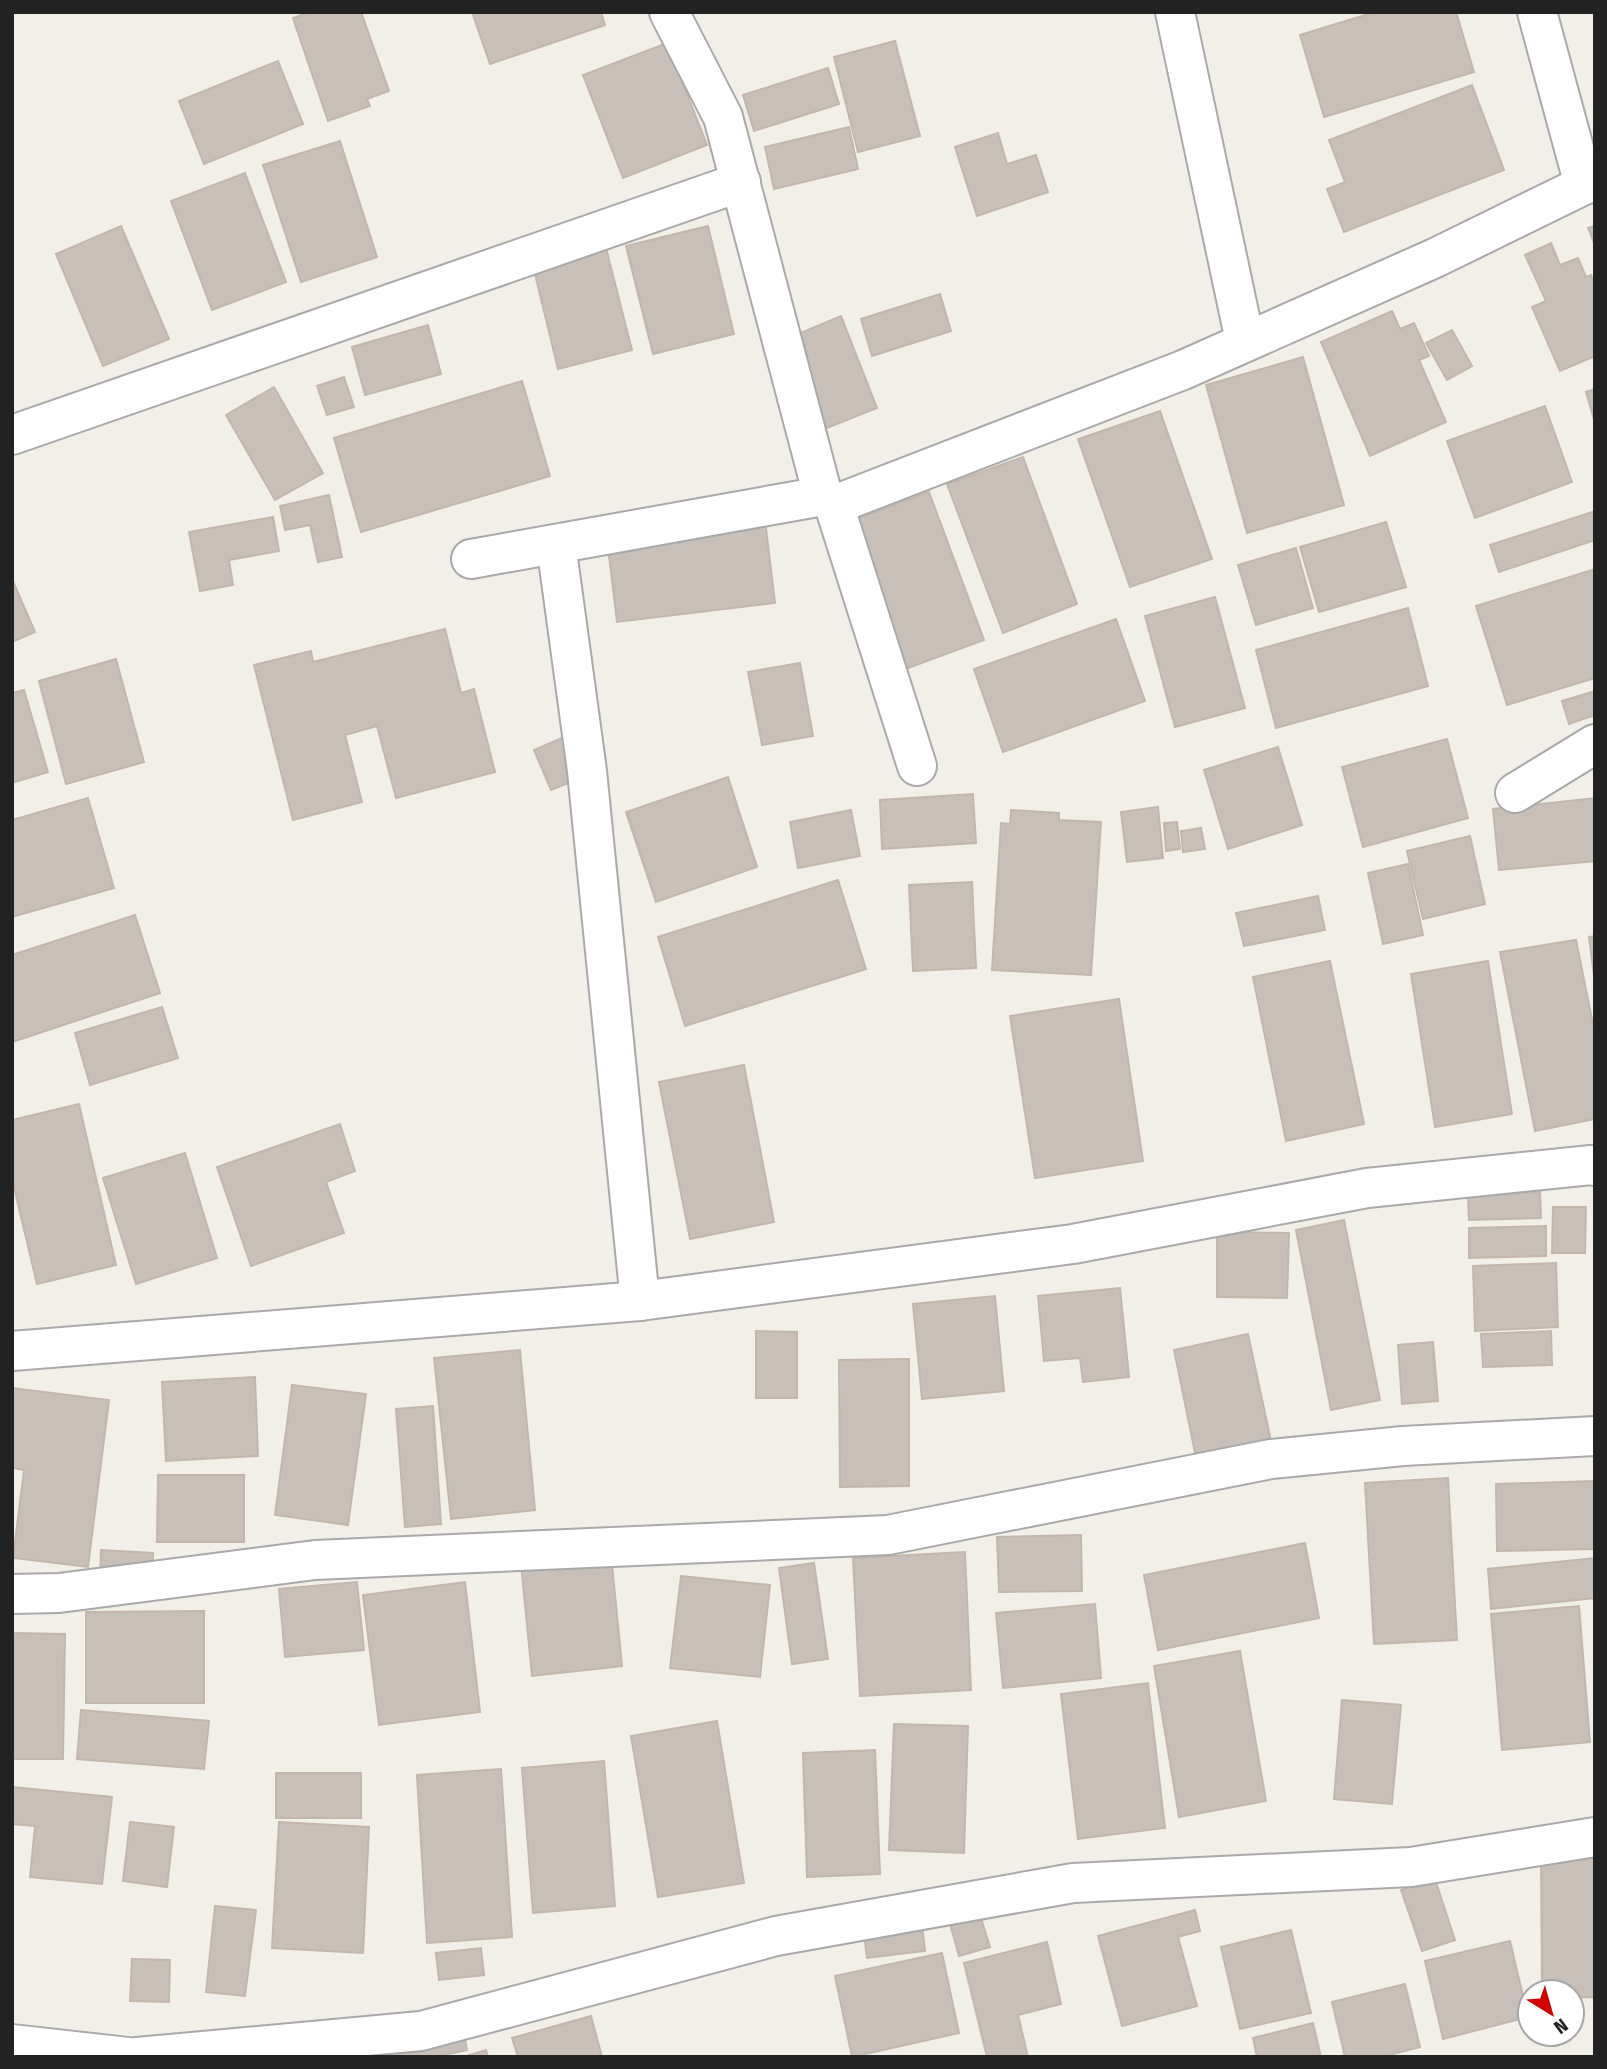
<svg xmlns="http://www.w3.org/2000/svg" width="1607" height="2069" viewBox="0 0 1607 2069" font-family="'Fira Sans Condensed',sans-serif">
  <rect width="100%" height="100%" fill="#f2efe9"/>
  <g fill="#c7bfb8" stroke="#c4b6ab" stroke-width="2">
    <polygon points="310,12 361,12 389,91 367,99 370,106 328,121 293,18"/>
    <polygon points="472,12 601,12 605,25 490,64"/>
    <polygon points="1375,12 1456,12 1474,72 1324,117 1300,35"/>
    <polygon points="895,41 920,136 858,152 834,57"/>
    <polygon points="667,43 707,145 623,178 583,75"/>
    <polygon points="278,61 303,124 204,164 179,101"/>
    <polygon points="828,68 839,104 754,131 743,95"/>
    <polygon points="1472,85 1504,170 1344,232 1327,189 1345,182 1329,140"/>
    <polygon points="849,127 858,169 774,189 765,147"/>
    <polygon points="998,133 1007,164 1036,155 1048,192 977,216 955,147"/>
    <polygon points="340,141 377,257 301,282 263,165"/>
    <polygon points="245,173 286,282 212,310 171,201"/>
    <polygon points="121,226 169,339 103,366 56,254"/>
    <polygon points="708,226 734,334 653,354 626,246"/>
    <polygon points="1595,226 1595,245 1588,228"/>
    <polygon points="1551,243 1560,265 1578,258 1586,277 1591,275 1595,285 1595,356 1560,371 1532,307 1546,301 1525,255"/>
    <polygon points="606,248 632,350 558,369 533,266"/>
    <polygon points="940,294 951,331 872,356 861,319"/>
    <polygon points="1392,311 1400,329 1414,323 1429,356 1419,360 1446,422 1370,456 1321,342"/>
    <polygon points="841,316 877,408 827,428 791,337"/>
    <polygon points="428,325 441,374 365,395 352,347"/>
    <polygon points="1452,330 1472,366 1447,380 1426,343"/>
    <polygon points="1303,357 1344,505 1247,533 1206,385"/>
    <polygon points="344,377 354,407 327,415 317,386"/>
    <polygon points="522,381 550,476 361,532 334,438"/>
    <polygon points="274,387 323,473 275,500 226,415"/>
    <polygon points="1595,389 1595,423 1586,392"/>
    <polygon points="1545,406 1572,482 1475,518 1447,441"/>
    <polygon points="1160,411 1212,559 1130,587 1078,439"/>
    <polygon points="1023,457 1077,604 1003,633 947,484"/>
    <polygon points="929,492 984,640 903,670 848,522"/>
    <polygon points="329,495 342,557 318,562 310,525 285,530 280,506"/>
    <polygon points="1595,511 1595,540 1499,572 1490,545"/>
    <polygon points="273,517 279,551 229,560 233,585 200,591 189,532"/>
    <polygon points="765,520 775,603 617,622 607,539"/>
    <polygon points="1386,522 1406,587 1319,612 1300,547"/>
    <polygon points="1296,548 1313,608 1256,625 1238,565"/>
    <polygon points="1595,569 1595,678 1507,705 1476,606"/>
    <polygon points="12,579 35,632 12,642"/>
    <polygon points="1215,597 1245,708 1175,727 1145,616"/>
    <polygon points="1408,608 1428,686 1276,728 1256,650"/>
    <polygon points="1116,619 1145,701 1003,752 974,669"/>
    <polygon points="445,629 461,693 474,689 495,772 396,798 377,726 345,735 362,802 293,820 254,665 311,651 313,662"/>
    <polygon points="116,659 144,762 66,784 39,681"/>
    <polygon points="800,663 813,736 762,745 748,672"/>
    <polygon points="24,690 48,772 12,783 12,693"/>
    <polygon points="1595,691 1595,715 1569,724 1562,701"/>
    <polygon points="564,737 581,778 551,790 534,750"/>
    <polygon points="1447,739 1468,818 1363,847 1342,767"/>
    <polygon points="1278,747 1302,825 1228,849 1204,770"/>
    <polygon points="728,777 757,867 656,902 626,812"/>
    <polygon points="973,794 976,843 882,849 880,800"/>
    <polygon points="88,798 114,888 12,917 12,820"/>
    <polygon points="1595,798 1595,861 1499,870 1493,809"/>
    <polygon points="1158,807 1163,858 1127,862 1121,812"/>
    <polygon points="851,810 860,856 798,868 790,822"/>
    <polygon points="1011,810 1059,813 1059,820 1101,822 1091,975 992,970 1001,823 1010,824"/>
    <polygon points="1177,822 1180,849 1166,851 1164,823"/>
    <polygon points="1201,828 1205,849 1183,852 1181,831"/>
    <polygon points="1470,836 1485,904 1423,919 1407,851"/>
    <polygon points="1408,864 1423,935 1383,944 1368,873"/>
    <polygon points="838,880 866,969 685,1026 658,937"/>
    <polygon points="972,882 976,968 913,971 909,885"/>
    <polygon points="1318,896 1325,930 1244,946 1236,913"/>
    <polygon points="135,915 160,993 12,1042 12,955"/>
    <polygon points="1595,936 1595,984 1589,937"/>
    <polygon points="1576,940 1595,1034 1595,1119 1535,1131 1500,952"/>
    <polygon points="1330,961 1364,1124 1286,1141 1253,977"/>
    <polygon points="1488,961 1512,1114 1435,1127 1411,974"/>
    <polygon points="1119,999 1143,1161 1035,1178 1010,1016"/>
    <polygon points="162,1007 178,1058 90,1085 75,1033"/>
    <polygon points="744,1065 774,1222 690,1239 659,1082"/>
    <polygon points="79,1104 116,1265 37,1284 12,1179 12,1120"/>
    <polygon points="340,1124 355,1171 326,1182 344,1233 251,1266 217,1167"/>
    <polygon points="185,1153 217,1258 136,1284 103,1178"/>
    <polygon points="1540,1192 1541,1218 1469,1220 1468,1195"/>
    <polygon points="1553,1207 1586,1207 1585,1253 1552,1253"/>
    <polygon points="1344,1220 1380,1400 1331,1410 1296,1230"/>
    <polygon points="1546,1226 1546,1256 1469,1258 1469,1228"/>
    <polygon points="1217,1232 1289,1233 1287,1298 1217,1297"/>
    <polygon points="1556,1263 1558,1327 1475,1331 1473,1266"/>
    <polygon points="1120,1288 1129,1377 1083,1382 1080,1358 1044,1361 1038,1296"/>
    <polygon points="995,1296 1004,1391 922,1399 913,1304"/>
    <polygon points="756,1331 797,1332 797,1398 756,1398"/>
    <polygon points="1551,1331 1552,1365 1483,1367 1481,1334"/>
    <polygon points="1248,1334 1274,1455 1199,1472 1174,1350"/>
    <polygon points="1433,1342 1438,1401 1402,1404 1398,1345"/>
    <polygon points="520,1350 535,1510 451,1519 434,1358"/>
    <polygon points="909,1359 909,1486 840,1487 839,1360"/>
    <polygon points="255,1377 258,1456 166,1461 162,1382"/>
    <polygon points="292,1385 366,1394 348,1525 275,1515"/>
    <polygon points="12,1388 109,1400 88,1567 13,1558 24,1470 12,1468"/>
    <polygon points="433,1406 441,1524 405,1527 396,1409"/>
    <polygon points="158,1475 244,1475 244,1542 157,1542"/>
    <polygon points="1448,1478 1457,1640 1374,1644 1365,1483"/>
    <polygon points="1595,1481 1595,1549 1497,1551 1496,1484"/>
    <polygon points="1081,1535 1082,1591 999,1592 997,1537"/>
    <polygon points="1305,1543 1319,1618 1158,1650 1144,1575"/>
    <polygon points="101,1550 153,1553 152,1580 100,1577"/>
    <polygon points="965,1552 971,1690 860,1696 853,1558"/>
    <polygon points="611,1554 622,1666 532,1676 521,1564"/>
    <polygon points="1595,1558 1595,1598 1491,1609 1488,1569"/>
    <polygon points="814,1563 828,1659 792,1664 779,1568"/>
    <polygon points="681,1576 770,1585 760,1677 670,1668"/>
    <polygon points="357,1582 364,1650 285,1657 279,1589"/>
    <polygon points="465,1582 480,1712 379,1725 363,1595"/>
    <polygon points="1095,1604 1101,1678 1003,1688 996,1613"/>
    <polygon points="1579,1606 1590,1742 1502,1750 1491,1614"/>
    <polygon points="204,1611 204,1703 86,1703 86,1612"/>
    <polygon points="12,1633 65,1634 63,1759 12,1759"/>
    <polygon points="1240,1651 1266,1801 1179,1817 1154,1666"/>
    <polygon points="1148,1683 1165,1828 1078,1839 1061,1694"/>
    <polygon points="1342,1700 1401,1705 1392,1804 1334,1799"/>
    <polygon points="81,1710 209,1721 204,1769 77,1759"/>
    <polygon points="717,1721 744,1883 658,1897 631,1736"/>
    <polygon points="894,1724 968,1726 964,1853 889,1850"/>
    <polygon points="875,1750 880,1874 807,1877 803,1753"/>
    <polygon points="604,1761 615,1906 533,1913 522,1768"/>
    <polygon points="501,1769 512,1937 427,1943 417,1775"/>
    <rect x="276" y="1773" width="85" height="45"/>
    <polygon points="12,1787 112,1797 102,1884 30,1877 35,1826 12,1824"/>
    <polygon points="130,1822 174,1827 167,1887 123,1881"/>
    <polygon points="279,1822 369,1827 363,1953 272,1948"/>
    <polygon points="1595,1848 1595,1997 1572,1998 1572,1992 1542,1992 1541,1850"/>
    <polygon points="1435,1879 1455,1940 1422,1951 1401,1890"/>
    <polygon points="215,1906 256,1910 245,1996 206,1992"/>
    <polygon points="1195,1910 1200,1931 1178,1937 1197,2006 1122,2026 1098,1936"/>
    <polygon points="980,1915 990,1947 959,1956 950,1924"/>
    <polygon points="922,1925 925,1951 867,1958 864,1933"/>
    <polygon points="1291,1930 1311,2013 1240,2029 1221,1947"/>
    <polygon points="1510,1941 1528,2017 1443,2039 1425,1961"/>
    <polygon points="1047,1942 1061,2004 1018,2015 1028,2057 987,2057 964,1963"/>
    <polygon points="481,1948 484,1975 439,1980 436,1953"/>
    <polygon points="942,1953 959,2033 852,2057 835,1976"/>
    <polygon points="132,1959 170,1960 169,2002 130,2001"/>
    <polygon points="1405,1984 1420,2047 1381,2057 1345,2057 1332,2002"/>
    <polygon points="591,2016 602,2057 518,2057 512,2038"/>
    <polygon points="1313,2023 1321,2057 1257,2057 1253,2038"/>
    <polygon points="463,2029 467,2050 435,2057 395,2057 392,2044"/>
    <polygon points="486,2050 488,2057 463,2057"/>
  </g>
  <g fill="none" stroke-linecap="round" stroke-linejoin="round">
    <g stroke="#a9a9a9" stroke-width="42">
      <g id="street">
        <polyline points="669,12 723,117 823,496 834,505 917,766"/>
        <polyline points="1175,12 1245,341"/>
        <polyline points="1537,12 1584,185"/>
        <polyline points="12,435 741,182"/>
        <polyline points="834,505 1183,370 1435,258 1584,185 1595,182"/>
        <polyline points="556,544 587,771 640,1301"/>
        <polyline points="471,559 823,496"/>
        <polyline points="1515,793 1595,744"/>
        <polyline points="12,1351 640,1301 1073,1244 1367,1188 1591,1165 1595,1166"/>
        <polyline points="12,1594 59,1593 315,1560 888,1535 1271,1459 1403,1446 1595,1436"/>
        <polyline points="12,2044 128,2057"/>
        <polyline points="137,2057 421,2031 776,1936 1073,1883 1411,1867 1595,1837"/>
      </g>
    </g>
    <use href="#street" stroke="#fff" stroke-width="38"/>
  </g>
  <rect width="1607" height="2069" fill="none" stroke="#222222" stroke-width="28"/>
  <g transform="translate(1551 2013) rotate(143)"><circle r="33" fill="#ffffff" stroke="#a7a7a7" stroke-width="2"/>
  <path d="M0-5L12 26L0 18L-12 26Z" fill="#d40000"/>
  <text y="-10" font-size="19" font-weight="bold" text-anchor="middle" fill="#222222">N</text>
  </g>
</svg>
